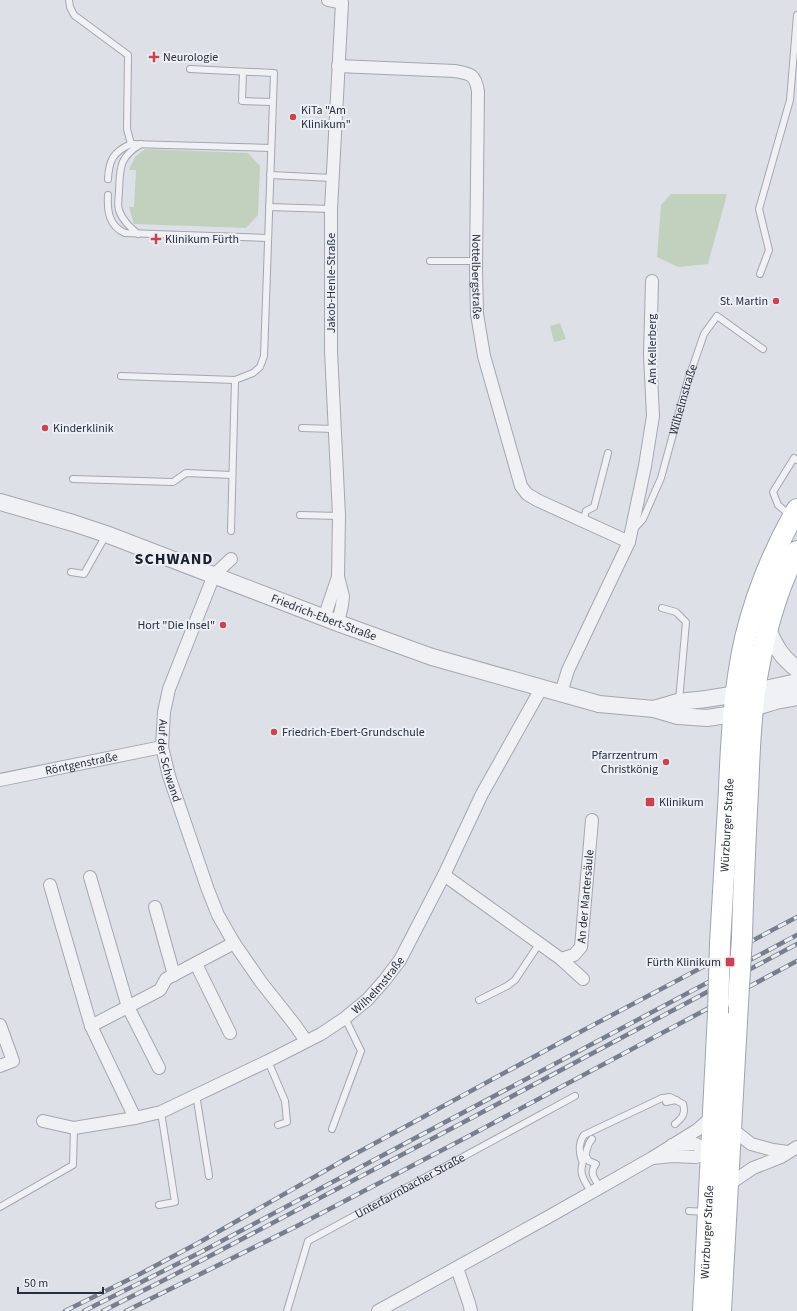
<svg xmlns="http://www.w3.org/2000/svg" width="797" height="1311" viewBox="0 0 797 1311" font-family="'Source Sans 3',sans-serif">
  <rect width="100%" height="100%" fill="#dde0e6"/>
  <g fill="#c2d0be">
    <polygon points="145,149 248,153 260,166 258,215 246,228 134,224 129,207 134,207 136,170 129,170 135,157"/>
    <polygon points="671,194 727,194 708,264 678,267 657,257 661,205"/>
    <polygon points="560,323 566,339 554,342 550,326"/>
  </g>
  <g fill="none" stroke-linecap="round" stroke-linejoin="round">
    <g stroke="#a3a7b0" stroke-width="8">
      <g id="service">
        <polyline points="69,0 70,7 74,15 128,55 127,129 131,144"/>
        <polyline points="243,72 242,101 272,102"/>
        <polyline points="270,175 332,178"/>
        <path d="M108 179C109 160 113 152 131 144L271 148"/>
        <path d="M108 195C107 211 109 226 125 233L268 238"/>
        <polyline points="269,207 331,209"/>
        <path d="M138 234C130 227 122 220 119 210 117 205 119 197 119 191 120 168 119 157 141 144"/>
        <polyline points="430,261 476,261"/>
        <polyline points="760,274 769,250 759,209 790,100 797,15"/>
        <polyline points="121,376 235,380 253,373 260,367 264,356 274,73 190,69"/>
        <polyline points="302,428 334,429"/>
        <polyline points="73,479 173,482 186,473 232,475"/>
        <polyline points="300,515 339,516"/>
        <polyline points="791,516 778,505 773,492 794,458 797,460"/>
        <polyline points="583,521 586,511 594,507 608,453"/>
        <path id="s1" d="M634 529 643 519 661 478 687 383 704 334 717 316 763 349"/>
        <polyline points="231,531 235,380"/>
        <polyline points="71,572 84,574 106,535"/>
        <polyline points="662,608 676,612 686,622 679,701"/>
        <polyline points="479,1000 507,986 515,980 539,944"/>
        <polyline points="268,1061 285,1101 287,1122 278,1125"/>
        <polyline points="196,1094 209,1176"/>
        <polyline points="666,1102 676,1100"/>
        <polyline points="332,1129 361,1051 345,1018"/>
        <path d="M585 1155 589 1161 596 1164C589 1173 594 1178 600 1187"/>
        <path d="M582 1161C579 1152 578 1143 584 1135L662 1098 670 1097 683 1104C686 1114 682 1118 675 1124"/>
        <path d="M591 1192C582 1177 578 1173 585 1156 588 1148 586 1146 592 1139"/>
        <polyline points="159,1205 175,1202 161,1112"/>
        <polyline points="0,1207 73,1165 74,1128"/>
        <polyline points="689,1211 706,1212"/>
        <path id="s2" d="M287 1311 308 1241 575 1096"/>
      </g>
    </g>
    <g stroke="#a3a7b0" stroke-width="14">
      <g id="minor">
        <polyline points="328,0 342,3 331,209 331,351 339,516 338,577 343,596 342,605 338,623"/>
        <path id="s3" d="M338 66 455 71C471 74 475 74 478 91L476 269 477 314 484 356 521 486 527 494 537 500 629 542"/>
        <path id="s4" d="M231 559 214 575 169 689 164 712 162 747 169 776 208 890 218 915 234 943 261 982 295 1025 306 1041"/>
        <polyline points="324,618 338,577"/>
        <polyline points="561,693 568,670 629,542 645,466 653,416 650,355 652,281"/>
        <path id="s5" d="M0 780 162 747"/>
        <polyline points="444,875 561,959 583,979"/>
        <polyline points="90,877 128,1007 159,1068"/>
        <polyline points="50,885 91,1026 135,1118"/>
        <polyline points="155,907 174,975"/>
        <path id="s6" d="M561 959 574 955 581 947 592 820"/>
        <polyline points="196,964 230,1033"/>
        <polyline points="0,1025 13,1061 0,1066"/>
        <polyline points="91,1026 160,990 166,979 234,943"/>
        <path id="s7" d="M43 1121 74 1128 135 1118 161 1112 268 1061 321 1034 345 1018 367 1000 384 981 400 960 444 875 482 794 542 687"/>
        <polyline points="731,1128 751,1144 773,1150 788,1152"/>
        <polyline points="672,1145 696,1144 710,1154"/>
        <polyline points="653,1158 672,1156 695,1157 710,1154 716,1154"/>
        <polyline points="728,1185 753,1168 781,1157 797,1147"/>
        <polyline points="457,1268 469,1303 471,1311"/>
        <polyline points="378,1311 550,1216 652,1158 697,1130 712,1117"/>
      </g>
    </g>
    <g stroke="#a3a7b0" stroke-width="18">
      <g id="tertiary">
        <path id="s8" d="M0 502 73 523 106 534 338 623 432 657 599 704 654 709 678 716 707 718 733 714 776 701 797 697"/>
        <path d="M768 629C775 646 782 658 797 669"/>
        <polyline points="654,709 678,702 706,699 756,691 797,682"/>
      </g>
    </g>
    <g stroke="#9da4b2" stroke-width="22">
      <g id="primary">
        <path d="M742 937C743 895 745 852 747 810 749 780 749 750 752 719 756 667 772 597 797 551"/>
        <path id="s9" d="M720 943C723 892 726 840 729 789 731 738 734 687 745 638 756 593 774 549 797 509"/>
        <path id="s10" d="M703 1311 718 1013"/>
        <polyline points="721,1311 738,1003"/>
      </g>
    </g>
    <use href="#service" stroke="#eff1f5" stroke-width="6"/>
    <use href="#minor" stroke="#eff1f5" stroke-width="12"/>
    <use href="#tertiary" stroke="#eff1f5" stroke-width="16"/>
    <use href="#primary" stroke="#fff" stroke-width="20"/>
    <g stroke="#777f8f" stroke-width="4.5">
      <g id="rail">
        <polyline points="65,1311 138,1275 200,1242 344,1160 563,1041 797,917"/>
        <polyline points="84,1311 201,1252 797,935"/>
        <polyline points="103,1311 170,1277 462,1123 797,944"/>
        <polyline points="126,1311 297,1226 469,1136 797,961"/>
      </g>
    </g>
    <use href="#rail" stroke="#eceff4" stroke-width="3" stroke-dasharray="9" stroke-linecap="butt"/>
    <g stroke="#9da4b2" stroke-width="22" stroke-linecap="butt">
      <g id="primary-bridge">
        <polyline points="738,1003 742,937"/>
        <polyline points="718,1013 720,943"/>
      </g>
    </g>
    <use href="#primary-bridge" stroke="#fff" stroke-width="20"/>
  </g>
  <g fill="#ca4351" stroke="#eceff4" stroke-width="1.5">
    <path d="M152 51h4v4h4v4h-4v4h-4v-4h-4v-4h4z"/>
    <circle cx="293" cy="117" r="4"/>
    <path d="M154 233h4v4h4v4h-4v4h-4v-4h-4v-4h4z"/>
    <circle cx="776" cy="301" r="4"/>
    <circle cx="45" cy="428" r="4"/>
    <circle cx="223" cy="625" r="4"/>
    <circle cx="274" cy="732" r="4"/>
    <circle cx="666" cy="762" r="4"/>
    <rect x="645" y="797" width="10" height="10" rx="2"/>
    <rect x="725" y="957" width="10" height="10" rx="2"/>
  </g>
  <g text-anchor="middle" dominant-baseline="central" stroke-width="4" stroke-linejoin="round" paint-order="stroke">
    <g font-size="12" fill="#272e3c" stroke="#eceff4" text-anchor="start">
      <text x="163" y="57">Neurologie</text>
      <text x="301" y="110">KiTa "Am<tspan x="301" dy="14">Klinikum"</tspan></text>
      <text x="165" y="239">Klinikum Fürth</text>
      <text x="768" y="301" text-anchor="end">St. Martin</text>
      <text x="53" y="428">Kinderklinik</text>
      <text x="215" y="625" text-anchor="end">Hort "Die Insel"</text>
      <text x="282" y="732">Friedrich-Ebert-Grundschule</text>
      <text x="658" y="755" text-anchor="end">Pfarrzentrum<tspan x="658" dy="14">Christkönig</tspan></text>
      <text x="659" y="802">Klinikum</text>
      <text x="721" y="962" text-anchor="end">Fürth Klinikum</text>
    </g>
    <g font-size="12" fill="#272e3c" stroke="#eceff4">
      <text stroke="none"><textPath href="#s3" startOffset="337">Nottelbergstraße</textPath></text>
      <text transform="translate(331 283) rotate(-90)">Jakob-Henle-Straße</text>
      <text transform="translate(652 349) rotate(-90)">Am Kellerberg</text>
      <text stroke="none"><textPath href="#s1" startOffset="140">Wilhelmstraße</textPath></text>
      <text stroke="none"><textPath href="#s8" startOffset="344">Friedrich-Ebert-Straße</textPath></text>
      <text stroke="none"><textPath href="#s4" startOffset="219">Auf der Schwand</textPath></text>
      <text stroke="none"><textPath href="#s5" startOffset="83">Röntgenstraße</textPath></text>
      <text stroke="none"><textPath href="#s9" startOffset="118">Würzburger Straße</textPath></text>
      <text stroke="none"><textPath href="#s6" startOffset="75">An der Martersäule</textPath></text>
      <text stroke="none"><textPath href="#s7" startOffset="374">Wilhelmstraße</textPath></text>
      <text stroke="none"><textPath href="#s2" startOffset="189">Unterfarrnbacher Straße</textPath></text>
      <text stroke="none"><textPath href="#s10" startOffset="79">Würzburger Straße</textPath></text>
    </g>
    <g font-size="16" font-weight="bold" letter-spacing="1" fill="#191f2d" stroke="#eceff4">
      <text x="174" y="559">SCHWAND</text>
    </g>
  </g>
  <path d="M18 1287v6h85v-6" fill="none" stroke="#272e3c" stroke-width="2"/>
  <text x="24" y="1287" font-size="12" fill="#272e3c" stroke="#eceff4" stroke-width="3" paint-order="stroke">50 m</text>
</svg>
